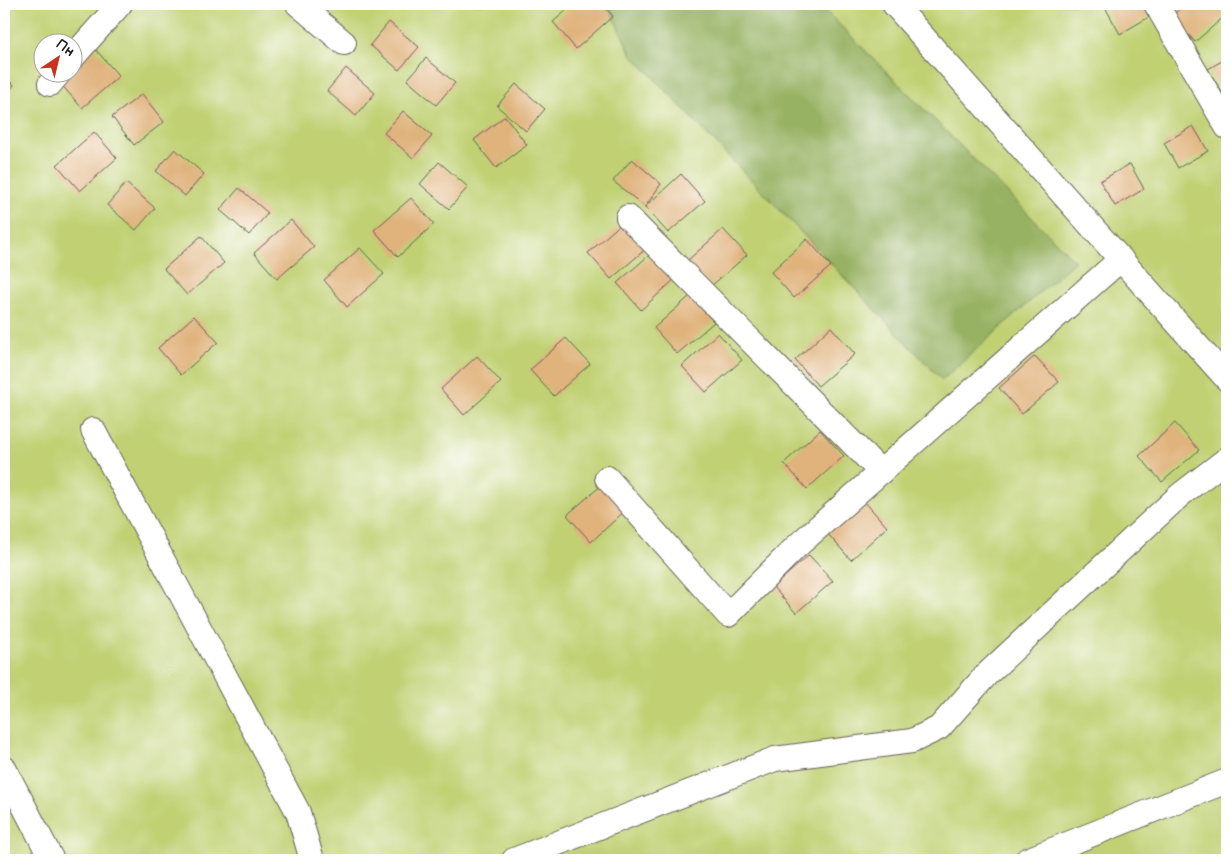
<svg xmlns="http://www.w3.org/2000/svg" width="1231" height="864" viewBox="0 0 1231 864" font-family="'Balsamiq Sans',sans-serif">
  <rect width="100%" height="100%" fill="#fff"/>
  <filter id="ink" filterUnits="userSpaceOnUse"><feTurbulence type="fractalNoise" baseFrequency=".02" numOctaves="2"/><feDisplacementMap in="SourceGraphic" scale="10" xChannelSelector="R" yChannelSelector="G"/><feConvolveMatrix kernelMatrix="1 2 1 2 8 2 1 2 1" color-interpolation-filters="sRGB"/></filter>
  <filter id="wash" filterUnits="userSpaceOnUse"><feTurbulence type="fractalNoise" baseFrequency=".0096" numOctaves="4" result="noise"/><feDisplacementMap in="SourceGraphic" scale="20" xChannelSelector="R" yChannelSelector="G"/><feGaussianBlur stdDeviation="1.12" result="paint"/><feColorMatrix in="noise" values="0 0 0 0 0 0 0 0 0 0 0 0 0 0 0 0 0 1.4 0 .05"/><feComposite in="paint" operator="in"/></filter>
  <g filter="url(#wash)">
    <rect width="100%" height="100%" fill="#f2e2c6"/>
    <path fill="#c0d072" stroke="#6e7647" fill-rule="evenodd" d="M4 4H1227V860H4ZM42 42H72V72H42Z"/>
    <polygon fill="#98b264" stroke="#5a6740" points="607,4 819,4 1075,261 942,380 631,54"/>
    <g id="blocks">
      <g fill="#e0b27c">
        <polygon points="574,4 602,4 613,16 576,49 553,22"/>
        <polygon points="1115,4 1142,4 1149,17 1120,34 1106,9"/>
        <polygon points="1185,4 1226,4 1227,14 1195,42 1172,16"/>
        <polygon points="389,22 419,47 399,70 370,45"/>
        <polygon points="95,49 119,76 82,108 59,82 69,72 72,72 72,70"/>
        <polygon points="426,58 455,83 436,105 407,80"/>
        <polygon points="1227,58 1227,91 1223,94 1208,69"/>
        <polygon points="346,68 375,93 356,116 327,91"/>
        <polygon points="4,76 14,85 4,97"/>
        <polygon points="516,84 545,109 526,131 497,106"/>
        <polygon points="142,94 164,122 134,145 112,117"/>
        <polygon points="403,111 432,136 413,158 384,133"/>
        <polygon points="505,116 527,145 496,168 474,140"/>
        <polygon points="1193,126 1208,151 1178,168 1164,143"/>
        <polygon points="94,132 117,158 80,191 57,165"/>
        <polygon points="175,149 204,174 185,196 156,171"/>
        <polygon points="632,159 661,184 645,207 681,174 705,201 668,233 645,207 613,181"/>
        <polygon points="439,162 468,187 449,209 420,184"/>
        <polygon points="1130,164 1144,189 1115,206 1100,181"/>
        <polygon points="126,183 155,208 136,230 107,205"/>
        <polygon points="239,188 268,213 249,235 220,210"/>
        <polygon points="411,198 434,224 398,257 374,230"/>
        <polygon points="291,220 314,247 277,279 254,253"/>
        <polygon points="624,221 648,247 611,279 588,253"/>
        <polygon points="723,229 747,255 710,287 687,261"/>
        <polygon points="201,236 224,263 187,295 164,269"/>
        <polygon points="807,239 831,266 794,298 771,272"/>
        <polygon points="360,248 384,274 347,307 324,280"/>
        <polygon points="654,251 677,277 641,310 617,283"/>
        <polygon points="690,296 714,322 677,354 654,328"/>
        <polygon points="194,316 218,342 181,375 158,348"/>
        <polygon points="831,327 855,354 818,386 795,360"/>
        <polygon points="718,333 742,360 706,392 682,366"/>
        <polygon points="566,338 590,364 554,396 530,370"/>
        <polygon points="477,356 501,382 464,415 441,389"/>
        <polygon points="1035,356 1059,382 1022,414 999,388"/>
        <polygon points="1175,423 1199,450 1162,482 1139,456"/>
        <polygon points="820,430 844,456 807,489 784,463"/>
        <polygon points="604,483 627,509 591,542 567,515"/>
        <polygon points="864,501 887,527 851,560 827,533"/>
        <polygon points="809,555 833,581 796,613 773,587"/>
      </g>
    </g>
  </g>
  <g filter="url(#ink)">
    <use href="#blocks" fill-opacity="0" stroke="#676158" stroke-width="1"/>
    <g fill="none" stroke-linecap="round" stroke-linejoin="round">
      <g stroke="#676158" stroke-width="26">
        <g id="minor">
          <polyline points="298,4 344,43"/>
          <polyline points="894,4 1227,379"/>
          <polyline points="1156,4 1227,127"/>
          <polyline points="72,58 120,4"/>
          <polyline points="50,84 60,72"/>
          <polyline points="628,217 881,472"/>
          <polyline points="93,430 298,812 312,860"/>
          <polyline points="607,478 728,615 797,546 1121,259"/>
          <polyline points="4,768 52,860"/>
          <polyline points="514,860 775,759 912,741 939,728 987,674 1044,621 1180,495 1227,459"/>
          <polyline points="1027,860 1227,781"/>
        </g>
      </g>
      <use href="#minor" stroke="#fff" stroke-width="24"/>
    </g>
  </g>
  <rect width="1231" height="864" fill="none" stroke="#fff" stroke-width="20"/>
  <g transform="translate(58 58) rotate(35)"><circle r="24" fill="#ffffff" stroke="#a4a4a4"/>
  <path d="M0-4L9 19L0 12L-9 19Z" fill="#c8321e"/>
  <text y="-8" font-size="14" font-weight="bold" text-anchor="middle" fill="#1c1c1c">Пн</text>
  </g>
</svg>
